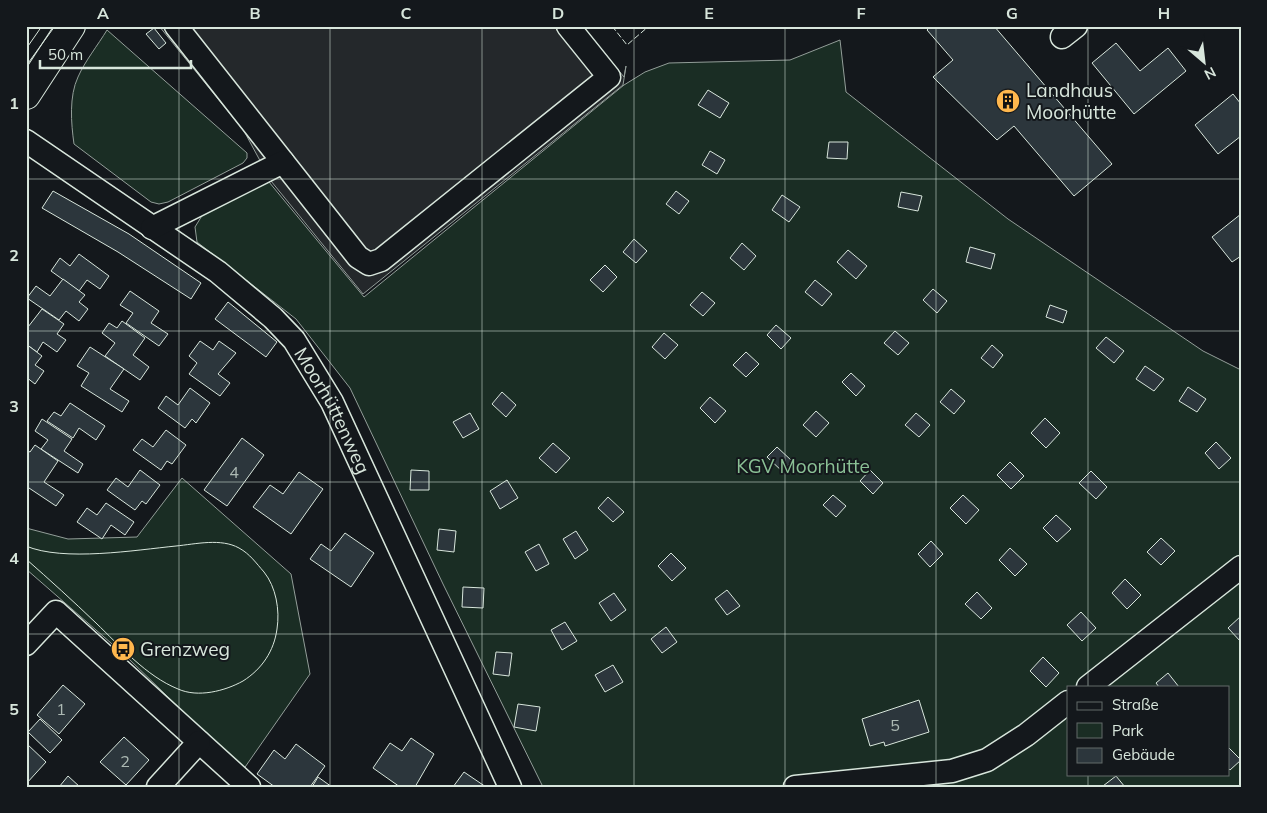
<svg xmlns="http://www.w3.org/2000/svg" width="1267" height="813" viewBox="0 0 1267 813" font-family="Mulish,sans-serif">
  <rect width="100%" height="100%" fill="#14181c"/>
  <g fill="#1a2d24" stroke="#939e99" fill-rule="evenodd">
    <path d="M107 30 247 153V158L243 163 168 202 159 204 151 202 74 144C71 123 69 96 78 77 85 61 98 45 107 30Z"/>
    <path d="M840 40 846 92 1008 219 1203 351 1241 370V787H543L443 584 350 388 296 319 197 242 195 227 203 214 269 182 364 297 624 85 645 72 669 63 790 60ZM1068 687H1228V774H1068Z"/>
    <polygon points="182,478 291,574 310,674 243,770 127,657 26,569 26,528 68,539 137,537"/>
  </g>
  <polygon fill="#24282b" stroke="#939e99" points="159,26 582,26 624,77 626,66 623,85 363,294 271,181 244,131"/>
  <g fill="#2c363c" stroke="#d8e6dc">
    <polygon points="931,26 994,26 1112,164 1074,196 1014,126 997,140 933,77 953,60 927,30"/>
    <polygon points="154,28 166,43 159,49 146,34"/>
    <polygon points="1116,43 1140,71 1168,48 1186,71 1134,114 1092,63"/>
    <polygon points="708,90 729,103 720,118 698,105"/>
    <polygon points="1233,94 1241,104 1241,136 1218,154 1195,125"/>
    <polygon points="829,142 848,142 847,159 827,158"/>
    <polygon points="710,151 725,160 717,174 702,165"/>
    <polygon points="53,191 129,234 201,283 191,299 118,252 42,208"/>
    <polygon points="676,191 689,201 679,214 666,204"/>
    <polygon points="901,192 922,196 918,211 898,207"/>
    <polygon points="782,195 800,207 789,222 772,210"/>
    <polygon points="1241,214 1241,256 1232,262 1212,237"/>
    <polygon points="634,239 647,251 636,263 623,252"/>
    <polygon points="742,243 756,256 744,270 730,258"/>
    <polygon points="970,247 995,254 991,269 966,262"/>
    <polygon points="848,250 867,266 856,279 837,262"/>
    <polygon points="79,254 109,276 100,289 87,280 79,291 51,271 60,258 70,266"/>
    <polygon points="605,265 617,277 603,292 590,280"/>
    <polygon points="63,279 85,295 79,302 88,309 79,321 66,311 59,320 27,298 36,286 50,296"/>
    <polygon points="815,280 832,294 822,306 805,292"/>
    <polygon points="933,289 947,301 937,313 923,300"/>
    <polygon points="130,291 159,311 151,323 168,334 159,346 126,323 133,313 120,305"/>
    <polygon points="702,292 715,303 703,316 690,305"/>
    <polygon points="228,302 277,342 266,357 215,319"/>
    <polygon points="1050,305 1067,311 1063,323 1046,317"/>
    <polygon points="42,309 64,324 57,334 66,340 57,352 43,342 37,352 26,344 26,326 28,327"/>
    <polygon points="122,321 145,338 133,355 149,367 140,380 105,356 115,343 102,333 109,323 117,328"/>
    <polygon points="776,325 791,338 781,349 767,335"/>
    <polygon points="895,331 909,343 898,355 884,343"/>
    <polygon points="664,333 678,345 665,359 652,347"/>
    <polygon points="1106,337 1124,351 1114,363 1096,348"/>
    <polygon points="200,341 213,350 219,341 236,353 218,374 230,383 220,396 189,374 197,363 189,356"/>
    <polygon points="26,344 42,356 35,365 44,371 35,384 26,377"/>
    <polygon points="992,345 1003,355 993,368 981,358"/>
    <polygon points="90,347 124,369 110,389 129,401 122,412 81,386 89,373 77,366"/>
    <polygon points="746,352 759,364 746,377 733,365"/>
    <polygon points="1145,366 1164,379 1154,391 1136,379"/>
    <polygon points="851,373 865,386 856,396 842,382"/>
    <polygon points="1188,387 1206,399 1197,412 1179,401"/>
    <polygon points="190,388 210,403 196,423 192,419 185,428 158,408 166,396 178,405"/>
    <polygon points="951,389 965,401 954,414 940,402"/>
    <polygon points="502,392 516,405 506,417 492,404"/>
    <polygon points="710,397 726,411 715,423 700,408"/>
    <polygon points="70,403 105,426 96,440 79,428 73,438 47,421 54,412 61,416"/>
    <polygon points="816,411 829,423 816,437 803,425"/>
    <polygon points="470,413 479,429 463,438 453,422"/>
    <polygon points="916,413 930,425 919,437 905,425"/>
    <polygon points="1045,418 1060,433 1046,448 1031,433"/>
    <polygon points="42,419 72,439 64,451 83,464 78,473 41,449 48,440 35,431"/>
    <polygon points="166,430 186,445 172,464 167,461 161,470 133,450 142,439 153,447"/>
    <polygon points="242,438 264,455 227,506 204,490"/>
    <polygon points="1216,442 1231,458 1219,469 1205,453"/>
    <polygon points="553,443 570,458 556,473 539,458"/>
    <polygon points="35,445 58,461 44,482 64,495 56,506 26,486 26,450 30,452"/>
    <polygon points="777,447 792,461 783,472 767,457"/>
    <polygon points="1010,462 1024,476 1011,489 997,475"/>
    <polygon points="140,470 160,485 146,504 142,501 135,510 107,490 116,478 128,487"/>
    <polygon points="411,470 429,471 429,490 410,490"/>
    <polygon points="870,470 883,483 873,494 860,481"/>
    <polygon points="1091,471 1107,487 1096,499 1079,483"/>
    <polygon points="299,472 323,489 291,534 253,507 270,485 283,494"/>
    <polygon points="507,480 518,498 500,509 490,491"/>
    <polygon points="833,495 846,506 836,517 823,505"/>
    <polygon points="963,495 979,510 966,524 950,508"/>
    <polygon points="608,497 624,512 613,522 598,508"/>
    <polygon points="106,503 134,522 125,535 111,525 102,539 77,522 87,508 97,515"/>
    <polygon points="1056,515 1071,529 1057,542 1043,528"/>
    <polygon points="439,529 456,531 454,552 437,550"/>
    <polygon points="576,531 588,550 575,559 563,539"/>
    <polygon points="345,533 374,553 351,587 310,559 321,544 331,551"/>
    <polygon points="1161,538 1175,551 1161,565 1147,552"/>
    <polygon points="931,541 943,554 930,567 918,554"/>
    <polygon points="539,544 549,564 536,571 525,552"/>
    <polygon points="1010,548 1027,564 1015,576 999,560"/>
    <polygon points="671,553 686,568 672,581 658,566"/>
    <polygon points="1125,579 1141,595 1127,609 1112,593"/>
    <polygon points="463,587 484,588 483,608 462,607"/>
    <polygon points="727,590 740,606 727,615 715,599"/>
    <polygon points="977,592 992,608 981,619 965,604"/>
    <polygon points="614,593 626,610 611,621 599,603"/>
    <polygon points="1081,612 1096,628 1082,641 1067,625"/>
    <polygon points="1241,616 1241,642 1228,628"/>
    <polygon points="565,622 577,641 562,650 551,630"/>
    <polygon points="666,627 677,642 662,653 651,639"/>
    <polygon points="496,652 512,653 509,676 493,674"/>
    <polygon points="1043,657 1059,673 1046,687 1030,671"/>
    <polygon points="613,665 623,682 605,692 595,675"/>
    <polygon points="1168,673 1179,687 1159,687 1156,683"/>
    <polygon points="63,685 85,704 59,734 37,715"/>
    <polygon points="919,700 929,732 885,746 884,742 870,746 862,719"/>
    <polygon points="518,704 540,707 536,731 514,727"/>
    <polygon points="40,719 62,740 50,753 28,732"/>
    <polygon points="124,737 149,760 126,785 100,762"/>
    <polygon points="411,738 434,754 415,787 400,787 373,768 390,743 402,751"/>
    <polygon points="26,743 46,762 26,784"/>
    <polygon points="296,744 325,766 310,787 275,787 257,774 274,750 285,759"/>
    <polygon points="1228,747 1241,760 1230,770 1228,768"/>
    <polygon points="464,772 486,787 453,787"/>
    <polygon points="68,776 80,787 59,787"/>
    <polygon points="1116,776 1125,787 1104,787 1103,786"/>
    <polygon points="318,777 332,787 312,787"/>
  </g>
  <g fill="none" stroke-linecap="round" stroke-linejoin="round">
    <g stroke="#d8e6dc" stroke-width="25">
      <g id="minor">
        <polyline points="176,26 358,257 369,264 381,260 609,77 568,26"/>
        <polyline points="1062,37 1076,26"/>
        <path id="s1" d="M26 141 218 272 273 318 294 340 332 402 510 787"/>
        <polyline points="152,228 283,162"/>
        <polyline points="26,644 56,612 249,787"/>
        <polyline points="1088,687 1241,567"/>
        <polyline points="158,787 199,742"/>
        <polyline points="795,787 952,771 987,760 1026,735 1068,702"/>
      </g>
    </g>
    <g stroke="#d8e6dc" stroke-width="30">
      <polyline id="major" points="26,95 71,26"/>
    </g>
    <use href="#minor" stroke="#14181c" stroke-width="22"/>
    <use href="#major" stroke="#14181c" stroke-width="28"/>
    <g stroke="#d8e6dc" stroke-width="1">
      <polyline points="26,49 42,26"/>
      <polyline points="26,66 55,26"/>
      <path d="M26 546C63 562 136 550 176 546 196 544 221 538 239 548 250 554 256 563 264 572 276 587 280 610 277 629 274 651 262 669 243 681 225 691 198 698 178 689 146 676 120 646 96 623 73 601 50 580 26 559"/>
    </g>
    <polyline stroke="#d8e6dc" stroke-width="1" stroke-dasharray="6 2.5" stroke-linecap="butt" points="612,26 627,45 649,26"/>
  </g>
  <path fill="none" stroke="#d8e6dc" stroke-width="1" stroke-opacity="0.55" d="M179 26V787M330 26V787M482 26V787M634 26V787M785 26V787M936 26V787M1088 26V687M26 179H1241M26 331H1241M26 482H1241M26 634H1241M1088 774V787"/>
  <defs>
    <g id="building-disc" transform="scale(1.25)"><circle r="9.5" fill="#ffb74d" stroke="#14181c"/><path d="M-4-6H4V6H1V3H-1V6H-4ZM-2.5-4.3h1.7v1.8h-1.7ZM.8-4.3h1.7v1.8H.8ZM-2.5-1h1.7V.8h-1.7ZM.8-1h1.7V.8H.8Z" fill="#111"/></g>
    <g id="bus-disc" transform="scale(1.25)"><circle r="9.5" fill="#ffb74d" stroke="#14181c"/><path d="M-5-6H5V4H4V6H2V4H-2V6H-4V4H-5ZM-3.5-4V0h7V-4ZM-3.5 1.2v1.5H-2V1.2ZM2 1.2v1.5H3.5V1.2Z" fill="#111"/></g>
  </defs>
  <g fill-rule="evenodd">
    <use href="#building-disc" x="1008" y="101"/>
    <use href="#bus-disc" x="123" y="649"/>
  </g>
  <g text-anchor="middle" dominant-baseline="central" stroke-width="4" stroke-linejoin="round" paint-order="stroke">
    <g font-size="16" fill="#adbab4">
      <text x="234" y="472">4</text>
      <text x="61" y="709">1</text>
      <text x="895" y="725">5</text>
      <text x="125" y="761">2</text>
    </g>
    <g font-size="19" fill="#d8e6dc" stroke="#14181c" text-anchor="start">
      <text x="1026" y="90">Landhaus<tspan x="1026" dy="22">Moorhütte</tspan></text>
      <text x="140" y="649">Grenzweg</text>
    </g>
    <g font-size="19" fill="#d8e6dc" stroke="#14181c">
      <text stroke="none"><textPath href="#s1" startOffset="415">Moorhüttenweg</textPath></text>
    </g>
    <g font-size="19" fill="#8ac095" stroke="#14181c">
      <text x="803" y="466">KGV Moorhütte</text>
    </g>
  </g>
  <rect width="1267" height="813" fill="none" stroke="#14181c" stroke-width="55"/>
  <rect x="1067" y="686" width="162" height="90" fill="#14181c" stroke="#626a69"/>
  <rect x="1077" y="702" width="25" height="8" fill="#14181c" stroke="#626a69"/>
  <text x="1112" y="710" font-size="15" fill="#d8e6dc">Straße</text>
  <rect x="1077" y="723" width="25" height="15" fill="#1a2d24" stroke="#626a69"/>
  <text x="1112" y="736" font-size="15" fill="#d8e6dc">Park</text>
  <rect x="1077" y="748" width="25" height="15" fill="#2c363c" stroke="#626a69"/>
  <text x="1112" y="760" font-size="15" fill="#d8e6dc">Gebäude</text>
  <g transform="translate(1204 62) rotate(152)" stroke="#14181c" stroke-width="4" paint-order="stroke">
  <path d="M0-4L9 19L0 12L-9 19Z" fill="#d8e6dc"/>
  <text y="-8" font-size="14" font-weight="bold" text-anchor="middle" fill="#d8e6dc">N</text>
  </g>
  <path d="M40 60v8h151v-8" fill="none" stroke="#d8e6dc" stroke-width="2.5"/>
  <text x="48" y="60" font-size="15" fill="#d8e6dc" stroke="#14181c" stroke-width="4" paint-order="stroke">50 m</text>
  <rect x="28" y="28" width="1212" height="758" fill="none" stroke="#d8e6dc" stroke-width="2"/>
  <g font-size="16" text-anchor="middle" font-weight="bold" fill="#d8e6dc">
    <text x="103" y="19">A</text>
    <text x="255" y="19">B</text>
    <text x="406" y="19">C</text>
    <text x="558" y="19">D</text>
    <text x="709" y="19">E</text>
    <text x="861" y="19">F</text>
    <text x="1012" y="19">G</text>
    <text x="1164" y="19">H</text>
    <text x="14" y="109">1</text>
    <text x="14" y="261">2</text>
    <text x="14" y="412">3</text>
    <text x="14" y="564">4</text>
    <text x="14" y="715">5</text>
  </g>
</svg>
